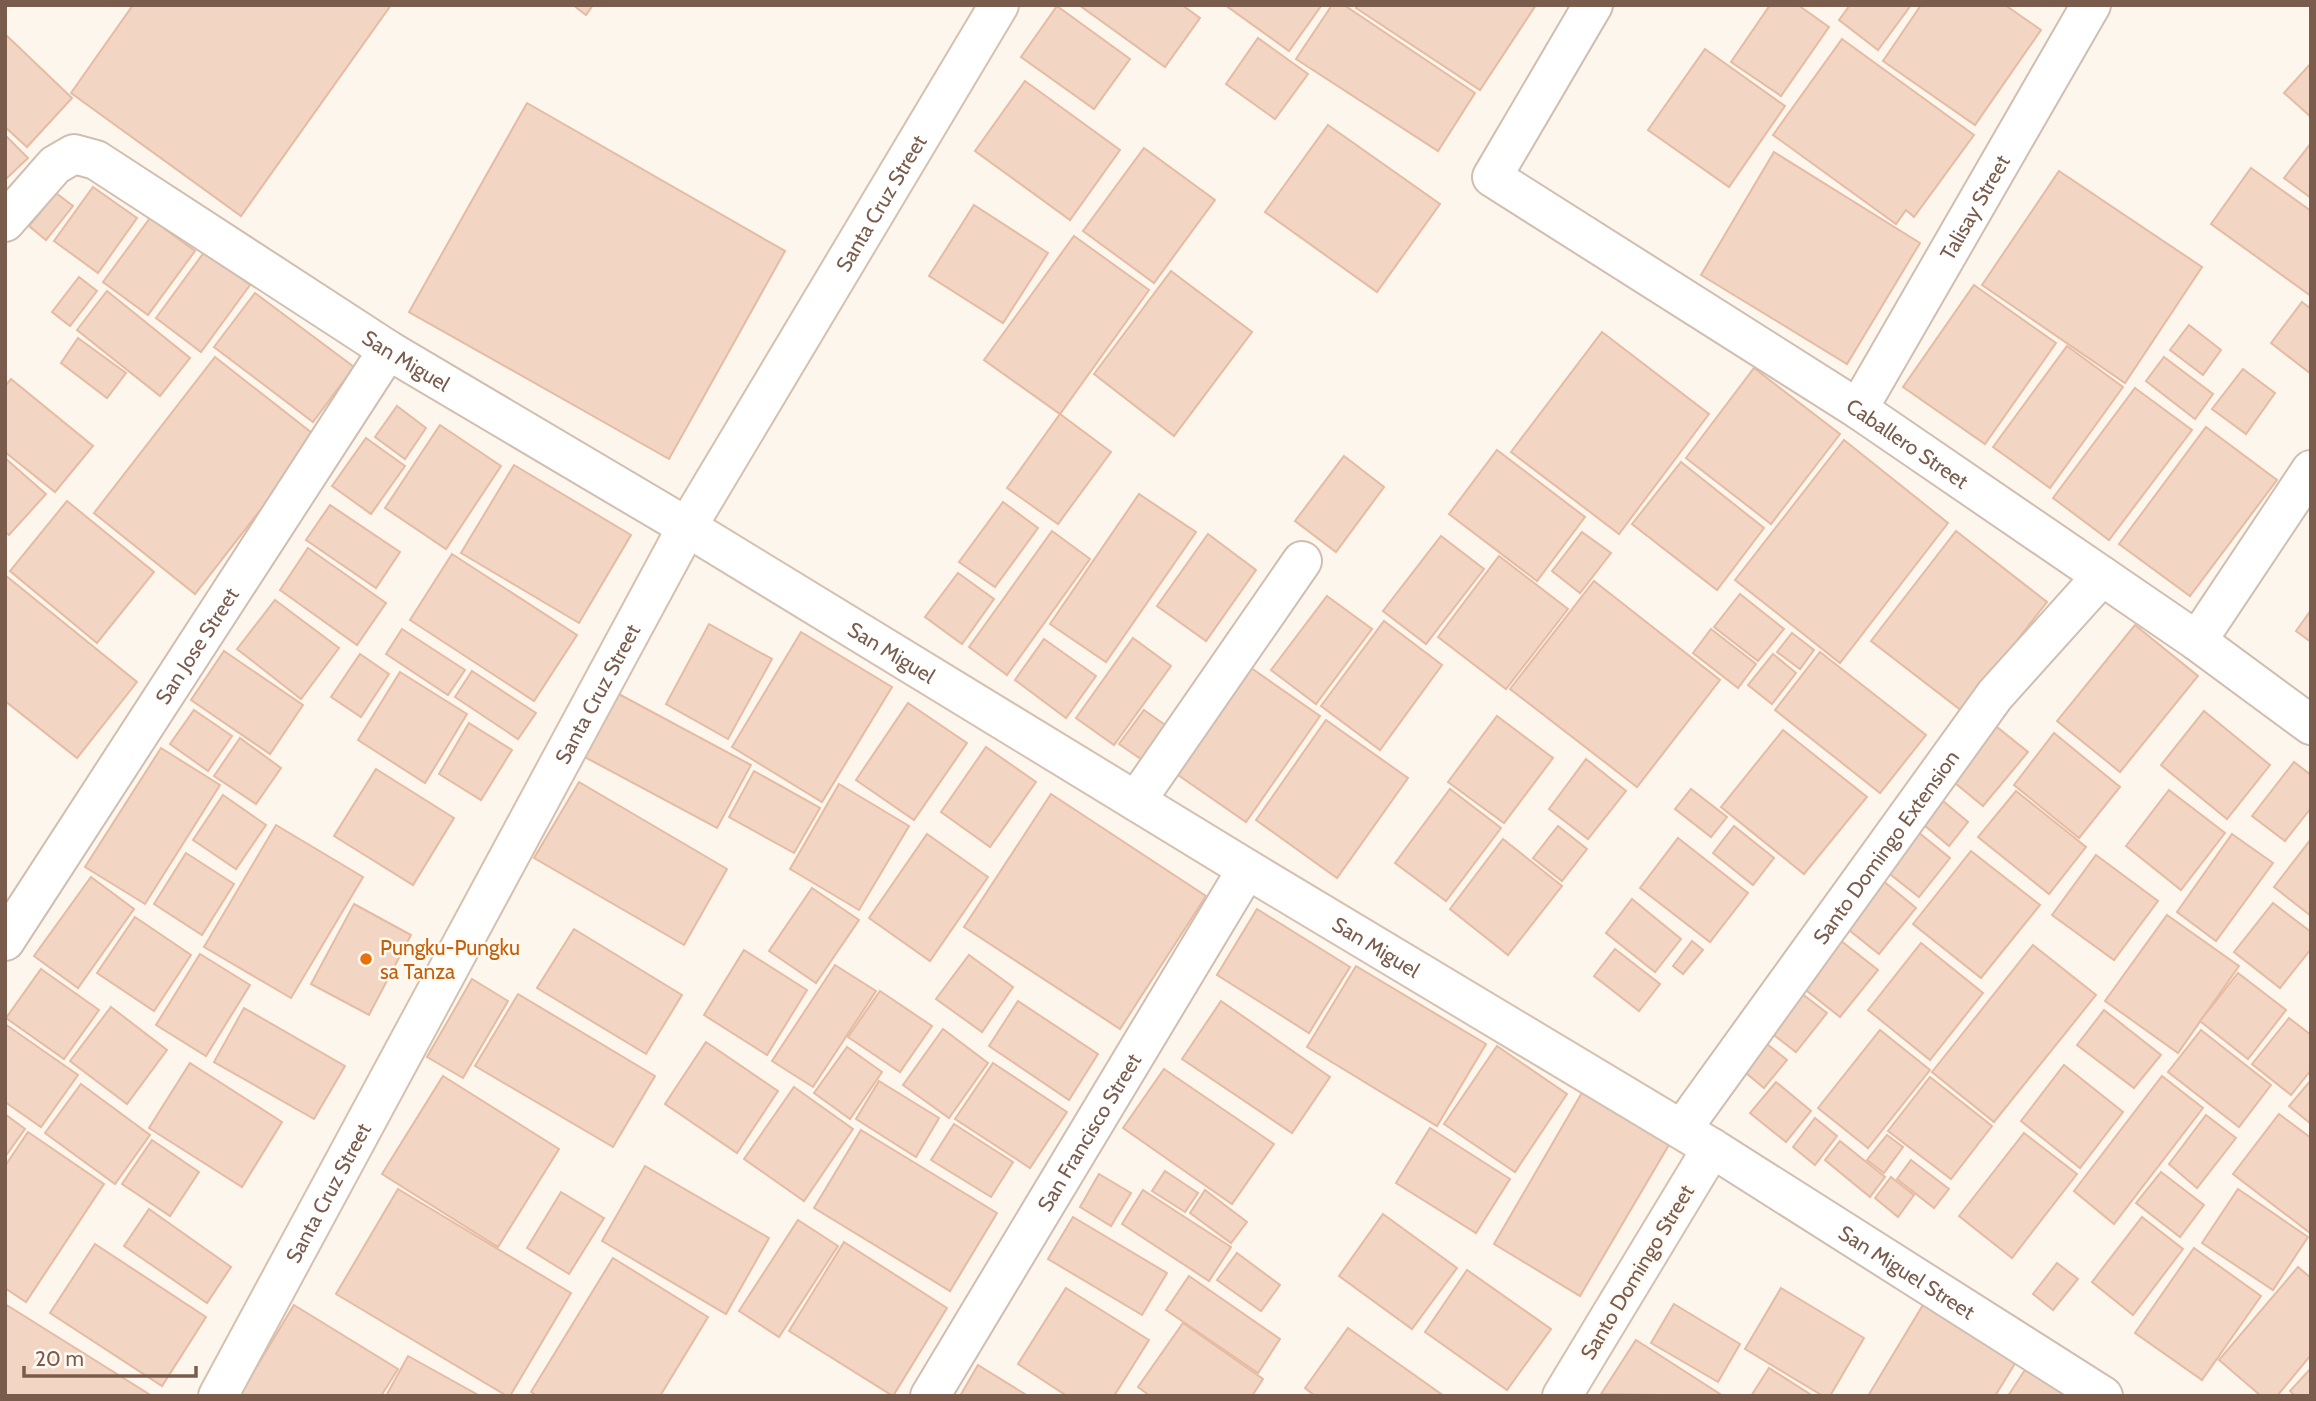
<svg xmlns="http://www.w3.org/2000/svg" width="2316" height="1401" viewBox="0 0 2316 1401" font-family="Cabin,sans-serif">
  <rect width="100%" height="100%" fill="#fdf6ec"/>
  <g fill="#f3d5c3" stroke="#e6bba3" stroke-width="2">
    <polygon points="133,5 391,5 241,216 71,93"/>
    <polygon points="573,5 593,5 586,15"/>
    <polygon points="1079,5 1182,5 1200,18 1165,67"/>
    <polygon points="1225,5 1320,5 1321,6 1289,51"/>
    <polygon points="1332,5 1344,5 1475,93 1438,151 1296,59"/>
    <polygon points="1358,5 1536,5 1480,90 1356,8"/>
    <polygon points="1770,5 1798,5 1829,27 1781,96 1731,62"/>
    <polygon points="1850,5 1911,5 1878,50 1839,20"/>
    <polygon points="1921,5 2005,5 2041,30 1975,125 1883,61"/>
    <polygon points="1057,6 1130,59 1094,109 1021,57"/>
    <polygon points="5,34 72,98 27,147 5,127"/>
    <polygon points="1258,38 1308,74 1275,119 1226,84"/>
    <polygon points="1842,39 1974,135 1914,217 1906,210 1896,224 1773,135"/>
    <polygon points="1705,49 1785,106 1729,187 1648,130"/>
    <polygon points="2311,63 2311,117 2284,93"/>
    <polygon points="1025,81 1120,150 1070,220 975,151"/>
    <polygon points="527,103 785,251 669,459 409,312"/>
    <polygon points="1328,125 1440,204 1377,292 1265,212"/>
    <polygon points="5,135 28,158 5,180"/>
    <polygon points="2311,143 2311,198 2284,178"/>
    <polygon points="1144,148 1215,200 1154,283 1083,231"/>
    <polygon points="1774,152 1920,243 1847,364 1701,275"/>
    <polygon points="2251,168 2311,211 2311,296 2211,224"/>
    <polygon points="2059,171 2202,267 2125,383 1982,285"/>
    <polygon points="93,187 137,218 98,273 54,241"/>
    <polygon points="56,193 73,206 46,240 29,226"/>
    <polygon points="974,205 1048,253 1003,323 929,276"/>
    <polygon points="150,218 195,251 148,315 103,282"/>
    <polygon points="1074,236 1149,290 1060,414 984,360"/>
    <polygon points="205,251 250,285 201,352 156,318"/>
    <polygon points="1171,271 1252,332 1174,436 1094,374"/>
    <polygon points="79,277 97,291 70,326 52,312"/>
    <polygon points="1974,285 2056,343 1985,444 1903,387"/>
    <polygon points="107,291 190,358 160,396 77,330"/>
    <polygon points="255,293 354,367 313,422 214,347"/>
    <polygon points="2302,302 2311,309 2311,374 2271,343"/>
    <polygon points="2189,325 2221,350 2203,375 2170,350"/>
    <polygon points="1602,332 1709,414 1619,534 1511,452"/>
    <polygon points="78,338 126,373 107,398 61,363"/>
    <polygon points="2067,346 2123,387 2050,488 1993,447"/>
    <polygon points="215,357 317,437 195,594 94,513"/>
    <polygon points="2164,357 2213,394 2195,419 2146,381"/>
    <polygon points="1754,368 1840,434 1771,524 1686,458"/>
    <polygon points="2243,369 2275,393 2246,434 2212,409"/>
    <polygon points="11,379 93,446 55,492 5,452 5,386"/>
    <polygon points="2135,388 2192,430 2109,540 2053,498"/>
    <polygon points="397,406 426,428 405,459 375,437"/>
    <polygon points="1060,414 1111,452 1058,524 1007,488"/>
    <polygon points="440,425 501,466 446,549 385,508"/>
    <polygon points="2206,427 2277,480 2190,596 2119,544"/>
    <polygon points="366,438 405,466 371,514 332,486"/>
    <polygon points="1844,440 1948,523 1840,663 1735,580"/>
    <polygon points="1497,450 1585,517 1537,581 1449,514"/>
    <polygon points="1344,456 1384,487 1336,552 1295,521"/>
    <polygon points="5,458 46,494 9,535 5,532"/>
    <polygon points="1681,462 1764,528 1717,590 1632,524"/>
    <polygon points="514,465 631,535 579,623 461,553"/>
    <polygon points="1139,494 1196,532 1106,662 1050,624"/>
    <polygon points="67,501 154,572 97,643 10,571"/>
    <polygon points="1003,502 1038,528 995,587 959,562"/>
    <polygon points="330,505 400,552 376,588 306,540"/>
    <polygon points="1052,531 1090,559 1007,675 969,647"/>
    <polygon points="1956,531 2047,602 1962,711 1871,641"/>
    <polygon points="1582,532 1611,553 1580,593 1552,571"/>
    <polygon points="1208,534 1256,570 1206,641 1157,606"/>
    <polygon points="1441,536 1484,569 1426,644 1383,611"/>
    <polygon points="308,548 386,603 357,645 280,590"/>
    <polygon points="452,554 577,635 534,701 410,620"/>
    <polygon points="1499,556 1568,609 1506,689 1438,637"/>
    <polygon points="958,573 994,599 962,644 925,617"/>
    <polygon points="5,575 137,682 77,758 5,701"/>
    <polygon points="1594,581 1720,680 1637,787 1510,689"/>
    <polygon points="1740,594 1784,629 1758,661 1714,627"/>
    <polygon points="1327,596 1372,629 1316,704 1271,670"/>
    <polygon points="275,600 339,648 301,699 237,649"/>
    <polygon points="2311,610 2311,642 2296,631"/>
    <polygon points="1384,621 1442,665 1380,750 1321,706"/>
    <polygon points="709,624 772,659 728,739 666,704"/>
    <polygon points="2135,625 2198,676 2120,772 2057,721"/>
    <polygon points="402,629 465,670 448,695 386,654"/>
    <polygon points="1711,629 1756,664 1738,688 1693,653"/>
    <polygon points="801,632 892,687 822,802 732,747"/>
    <polygon points="1792,633 1814,650 1800,669 1777,652"/>
    <polygon points="1133,638 1171,666 1114,745 1076,718"/>
    <polygon points="1044,639 1096,676 1066,718 1015,680"/>
    <polygon points="224,651 303,705 270,754 191,700"/>
    <polygon points="1820,652 1926,735 1880,793 1775,710"/>
    <polygon points="360,654 389,674 361,717 331,697"/>
    <polygon points="1773,654 1796,673 1772,704 1748,685"/>
    <polygon points="1241,661 1320,716 1246,822 1168,768"/>
    <polygon points="472,671 536,713 518,739 455,697"/>
    <polygon points="400,672 467,714 425,783 358,740"/>
    <polygon points="615,692 751,765 717,828 581,755"/>
    <polygon points="908,703 967,743 914,820 856,780"/>
    <polygon points="194,710 232,736 208,771 170,744"/>
    <polygon points="1144,710 1175,732 1151,766 1119,744"/>
    <polygon points="2204,711 2270,765 2227,819 2161,765"/>
    <polygon points="1497,716 1553,758 1504,823 1448,782"/>
    <polygon points="1326,720 1408,778 1337,878 1256,820"/>
    <polygon points="469,723 512,750 481,800 439,774"/>
    <polygon points="1992,723 2028,752 1983,806 1949,778"/>
    <polygon points="1783,730 1867,797 1804,874 1721,807"/>
    <polygon points="2054,733 2120,787 2079,838 2014,785"/>
    <polygon points="240,738 281,768 256,804 214,776"/>
    <polygon points="986,747 1036,782 990,847 941,812"/>
    <polygon points="161,748 220,785 145,904 85,867"/>
    <polygon points="1586,759 1626,791 1588,839 1549,809"/>
    <polygon points="2294,762 2311,775 2311,808 2285,841 2252,816"/>
    <polygon points="376,769 454,818 413,885 334,836"/>
    <polygon points="754,771 820,808 794,853 729,817"/>
    <polygon points="579,782 727,869 684,945 534,858"/>
    <polygon points="839,784 909,826 859,910 790,869"/>
    <polygon points="1450,789 1501,828 1446,901 1395,863"/>
    <polygon points="1691,789 1727,817 1711,837 1675,809"/>
    <polygon points="2169,790 2225,833 2181,890 2126,846"/>
    <polygon points="2016,791 2086,847 2049,894 1978,837"/>
    <polygon points="1051,794 1206,896 1120,1029 964,927"/>
    <polygon points="223,795 266,825 236,869 193,840"/>
    <polygon points="1943,801 1968,822 1949,846 1924,825"/>
    <polygon points="276,825 363,877 291,998 204,947"/>
    <polygon points="1558,826 1587,849 1562,881 1533,858"/>
    <polygon points="1734,826 1774,858 1753,885 1713,853"/>
    <polygon points="1918,832 1950,858 1919,897 1886,871"/>
    <polygon points="927,834 988,877 930,961 869,918"/>
    <polygon points="2232,834 2273,863 2216,941 2177,912"/>
    <polygon points="1678,838 1748,893 1710,942 1640,888"/>
    <polygon points="1503,839 1562,886 1508,955 1450,909"/>
    <polygon points="2311,839 2311,916 2274,887"/>
    <polygon points="1971,851 2040,905 1981,978 1913,924"/>
    <polygon points="186,853 234,884 202,935 154,904"/>
    <polygon points="2096,855 2158,901 2114,960 2052,915"/>
    <polygon points="91,877 134,909 78,988 34,956"/>
    <polygon points="1881,879 1916,908 1879,954 1844,926"/>
    <polygon points="812,888 859,920 816,983 769,951"/>
    <polygon points="1632,899 1681,939 1655,972 1606,933"/>
    <polygon points="2273,903 2311,932 2311,949 2280,988 2234,952"/>
    <polygon points="354,904 411,935 369,1015 311,984"/>
    <polygon points="1257,909 1350,967 1309,1033 1217,975"/>
    <polygon points="2167,915 2239,966 2178,1053 2105,1001"/>
    <polygon points="135,917 191,955 154,1011 97,973"/>
    <polygon points="574,929 682,995 646,1054 537,988"/>
    <polygon points="1840,940 1878,970 1840,1017 1802,987"/>
    <polygon points="1692,941 1703,950 1683,974 1673,966"/>
    <polygon points="1921,943 1983,993 1930,1060 1868,1010"/>
    <polygon points="2033,945 2096,995 1994,1122 1932,1072"/>
    <polygon points="1615,949 1660,984 1639,1011 1594,976"/>
    <polygon points="744,950 807,990 767,1055 704,1015"/>
    <polygon points="200,954 250,985 206,1056 156,1025"/>
    <polygon points="969,955 1013,987 982,1032 936,999"/>
    <polygon points="835,965 876,991 813,1087 772,1061"/>
    <polygon points="1356,966 1486,1044 1437,1126 1307,1047"/>
    <polygon points="41,969 99,1010 64,1059 6,1018"/>
    <polygon points="2238,973 2286,1010 2248,1059 2200,1021"/>
    <polygon points="472,979 508,1001 463,1078 427,1057"/>
    <polygon points="880,991 932,1026 900,1072 848,1037"/>
    <polygon points="1801,993 1827,1013 1796,1052 1770,1032"/>
    <polygon points="518,994 655,1076 613,1147 475,1066"/>
    <polygon points="1018,1001 1098,1054 1069,1100 989,1046"/>
    <polygon points="1221,1001 1330,1077 1292,1133 1182,1059"/>
    <polygon points="111,1007 167,1050 127,1104 70,1061"/>
    <polygon points="244,1008 345,1066 314,1119 214,1062"/>
    <polygon points="2104,1010 2161,1055 2134,1088 2077,1045"/>
    <polygon points="2289,1018 2311,1035 2311,1070 2291,1095 2252,1064"/>
    <polygon points="5,1024 78,1075 41,1127 5,1102"/>
    <polygon points="943,1029 988,1063 949,1118 903,1085"/>
    <polygon points="1880,1030 1930,1070 1868,1148 1818,1108"/>
    <polygon points="2201,1030 2271,1085 2239,1127 2168,1072"/>
    <polygon points="1762,1040 1787,1060 1764,1088 1740,1068"/>
    <polygon points="706,1042 778,1091 737,1153 665,1104"/>
    <polygon points="1497,1046 1567,1094 1515,1172 1444,1124"/>
    <polygon points="847,1047 882,1072 850,1119 814,1093"/>
    <polygon points="190,1063 282,1122 242,1187 149,1128"/>
    <polygon points="993,1063 1067,1112 1030,1168 955,1119"/>
    <polygon points="2064,1065 2123,1112 2080,1168 2021,1121"/>
    <polygon points="1164,1069 1274,1144 1232,1204 1123,1128"/>
    <polygon points="443,1076 559,1149 498,1247 382,1174"/>
    <polygon points="2162,1076 2203,1108 2114,1224 2074,1191"/>
    <polygon points="1930,1077 1992,1126 1951,1179 1888,1131"/>
    <polygon points="2311,1080 2311,1124 2289,1106"/>
    <polygon points="879,1081 939,1118 916,1157 856,1119"/>
    <polygon points="1776,1082 1811,1111 1786,1142 1750,1113"/>
    <polygon points="81,1084 150,1135 115,1184 45,1133"/>
    <polygon points="794,1087 853,1129 804,1201 744,1159"/>
    <polygon points="1583,1091 1670,1143 1580,1296 1494,1244"/>
    <polygon points="5,1114 25,1129 5,1157"/>
    <polygon points="2279,1114 2311,1138 2310,1233 2233,1174"/>
    <polygon points="2206,1115 2236,1138 2197,1188 2169,1164"/>
    <polygon points="1815,1118 1837,1136 1815,1165 1793,1147"/>
    <polygon points="954,1124 1013,1162 991,1197 931,1160"/>
    <polygon points="1430,1128 1510,1179 1476,1233 1396,1183"/>
    <polygon points="861,1130 997,1213 950,1291 814,1208"/>
    <polygon points="28,1132 104,1184 26,1302 5,1288 5,1166"/>
    <polygon points="2024,1133 2077,1174 2012,1258 1959,1216"/>
    <polygon points="1887,1135 1903,1147 1884,1173 1867,1160"/>
    <polygon points="152,1140 199,1172 170,1216 122,1184"/>
    <polygon points="1840,1141 1885,1177 1870,1197 1825,1160"/>
    <polygon points="1911,1160 1949,1189 1934,1208 1897,1179"/>
    <polygon points="645,1166 769,1238 726,1314 602,1241"/>
    <polygon points="1165,1171 1198,1193 1185,1212 1152,1191"/>
    <polygon points="2161,1172 2204,1205 2180,1237 2136,1203"/>
    <polygon points="1099,1174 1131,1193 1111,1226 1080,1207"/>
    <polygon points="1891,1177 1914,1195 1898,1217 1875,1198"/>
    <polygon points="398,1189 571,1293 510,1396 507,1396 336,1294"/>
    <polygon points="2238,1189 2308,1237 2273,1290 2202,1243"/>
    <polygon points="1143,1190 1231,1247 1209,1281 1122,1224"/>
    <polygon points="1205,1190 1247,1222 1231,1243 1190,1213"/>
    <polygon points="561,1192 604,1218 569,1274 527,1248"/>
    <polygon points="149,1209 231,1267 207,1303 124,1246"/>
    <polygon points="1383,1214 1457,1268 1412,1329 1339,1276"/>
    <polygon points="1073,1217 1167,1273 1142,1315 1048,1259"/>
    <polygon points="2142,1217 2183,1249 2133,1315 2092,1282"/>
    <polygon points="798,1220 838,1246 779,1337 739,1311"/>
    <polygon points="844,1242 947,1308 893,1396 789,1331"/>
    <polygon points="95,1244 206,1317 162,1386 50,1313"/>
    <polygon points="2194,1248 2261,1296 2202,1380 2135,1333"/>
    <polygon points="1237,1253 1280,1285 1261,1311 1217,1280"/>
    <polygon points="613,1258 708,1317 660,1396 537,1396 531,1392"/>
    <polygon points="2057,1263 2078,1279 2053,1310 2033,1294"/>
    <polygon points="2298,1267 2311,1278 2311,1355 2277,1396 2261,1396 2219,1360"/>
    <polygon points="1467,1270 1551,1329 1507,1390 1425,1332"/>
    <polygon points="1189,1276 1280,1339 1258,1373 1166,1310"/>
    <polygon points="1066,1288 1149,1340 1114,1396 1067,1396 1018,1364"/>
    <polygon points="1781,1288 1864,1338 1830,1396 1823,1396 1745,1349"/>
    <polygon points="1929,1295 2022,1352 1995,1396 1868,1396"/>
    <polygon points="5,1304 152,1396 5,1396"/>
    <polygon points="1674,1304 1740,1344 1718,1382 1651,1343"/>
    <polygon points="294,1305 398,1369 381,1396 239,1396"/>
    <polygon points="1183,1323 1263,1379 1252,1396 1150,1396 1138,1387"/>
    <polygon points="1348,1328 1444,1396 1315,1396 1305,1388"/>
    <polygon points="1636,1340 1723,1396 1601,1394"/>
    <polygon points="408,1356 480,1396 386,1396"/>
    <polygon points="2034,1356 2097,1396 2008,1396"/>
    <polygon points="978,1365 1028,1396 960,1396"/>
    <polygon points="1769,1368 1813,1396 1751,1396"/>
    <polygon points="2311,1368 2311,1396 2295,1396 2290,1391"/>
  </g>
  <g fill="none" stroke-linecap="round" stroke-linejoin="round">
    <g stroke="#d1beb0" stroke-width="42">
      <g id="street">
        <path id="s1" d="M1593 5 1492 177 1858 409 2197 641 2311 725"/>
        <path id="s2" d="M5 222 55 165 74 154 96 160 388 350 687 527"/>
        <path id="s3" d="M1858 409 2091 5"/>
        <polyline points="2197,641 2311,470"/>
        <polyline points="1136,801 1302,561"/>
        <path id="s4" d="M5 941 388 350"/>
        <path id="s5" d="M1682 1129 1995 695 2102 576"/>
        <path id="s6" d="M1712 1148 2103 1396"/>
        <path id="s7" d="M930 1396 1247 869"/>
      </g>
    </g>
    <g stroke="#d6c0b0" stroke-width="42">
      <g id="secondary">
        <path id="s8" d="M687 527 1247 869 1712 1148 1562 1396"/>
        <path id="s9" d="M218 1396 687 527 999 5"/>
      </g>
    </g>
    <use href="#street" stroke="#fff" stroke-width="38"/>
    <use href="#secondary" stroke="#fff" stroke-width="38"/>
  </g>
  <circle fill="#e8710a" stroke="#fffaf3" stroke-width="2.5" cx="366" cy="959" r="7"/>
  <g text-anchor="middle" dominant-baseline="central" stroke-width="5" stroke-linejoin="round" paint-order="stroke">
    <g font-size="21" fill="#7a5c4d" stroke="#fffaf3">
      <text stroke="none"><textPath href="#s9" startOffset="1365">Santa Cruz Street</textPath></text>
      <text stroke="none"><textPath href="#s3" startOffset="233">Talisay Street</textPath></text>
      <text stroke="none"><textPath href="#s2" startOffset="490">San Miguel</textPath></text>
      <text stroke="none"><textPath href="#s1" startOffset="693">Caballero Street</textPath></text>
      <text stroke="none"><textPath href="#s4" startOffset="352">San Jose Street</textPath></text>
      <text stroke="none"><textPath href="#s8" startOffset="240">San Miguel</textPath></text>
      <text stroke="none"><textPath href="#s9" startOffset="798">Santa Cruz Street</textPath></text>
      <text stroke="none"><textPath href="#s5" startOffset="348">Santo Domingo Extension</textPath></text>
      <text stroke="none"><textPath href="#s8" startOffset="807">San Miguel</textPath></text>
      <text stroke="none"><textPath href="#s7" startOffset="308">San Francisco Street</textPath></text>
      <text stroke="none"><textPath href="#s9" startOffset="231">Santa Cruz Street</textPath></text>
      <text transform="translate(1637 1272) rotate(-59)">Santo Domingo Street</text>
      <text stroke="none"><textPath href="#s6" startOffset="231">San Miguel Street</textPath></text>
    </g>
    <g font-size="21" fill="#c56008" stroke="#fffaf3" text-anchor="start">
      <text x="380" y="947">Pungku-Pungku<tspan x="380" dy="24">sa Tanza</tspan></text>
    </g>
  </g>
  <rect width="2316" height="1401" fill="none" stroke="#7a5c4d" stroke-width="14"/>
  <path d="M24 1366v10h172v-10" fill="none" stroke="#7a5c4d" stroke-width="3.5"/>
  <text x="35" y="1366" font-size="21" fill="#7a5c4d" stroke="#fffaf3" stroke-width="5" paint-order="stroke">20 m</text>
</svg>
